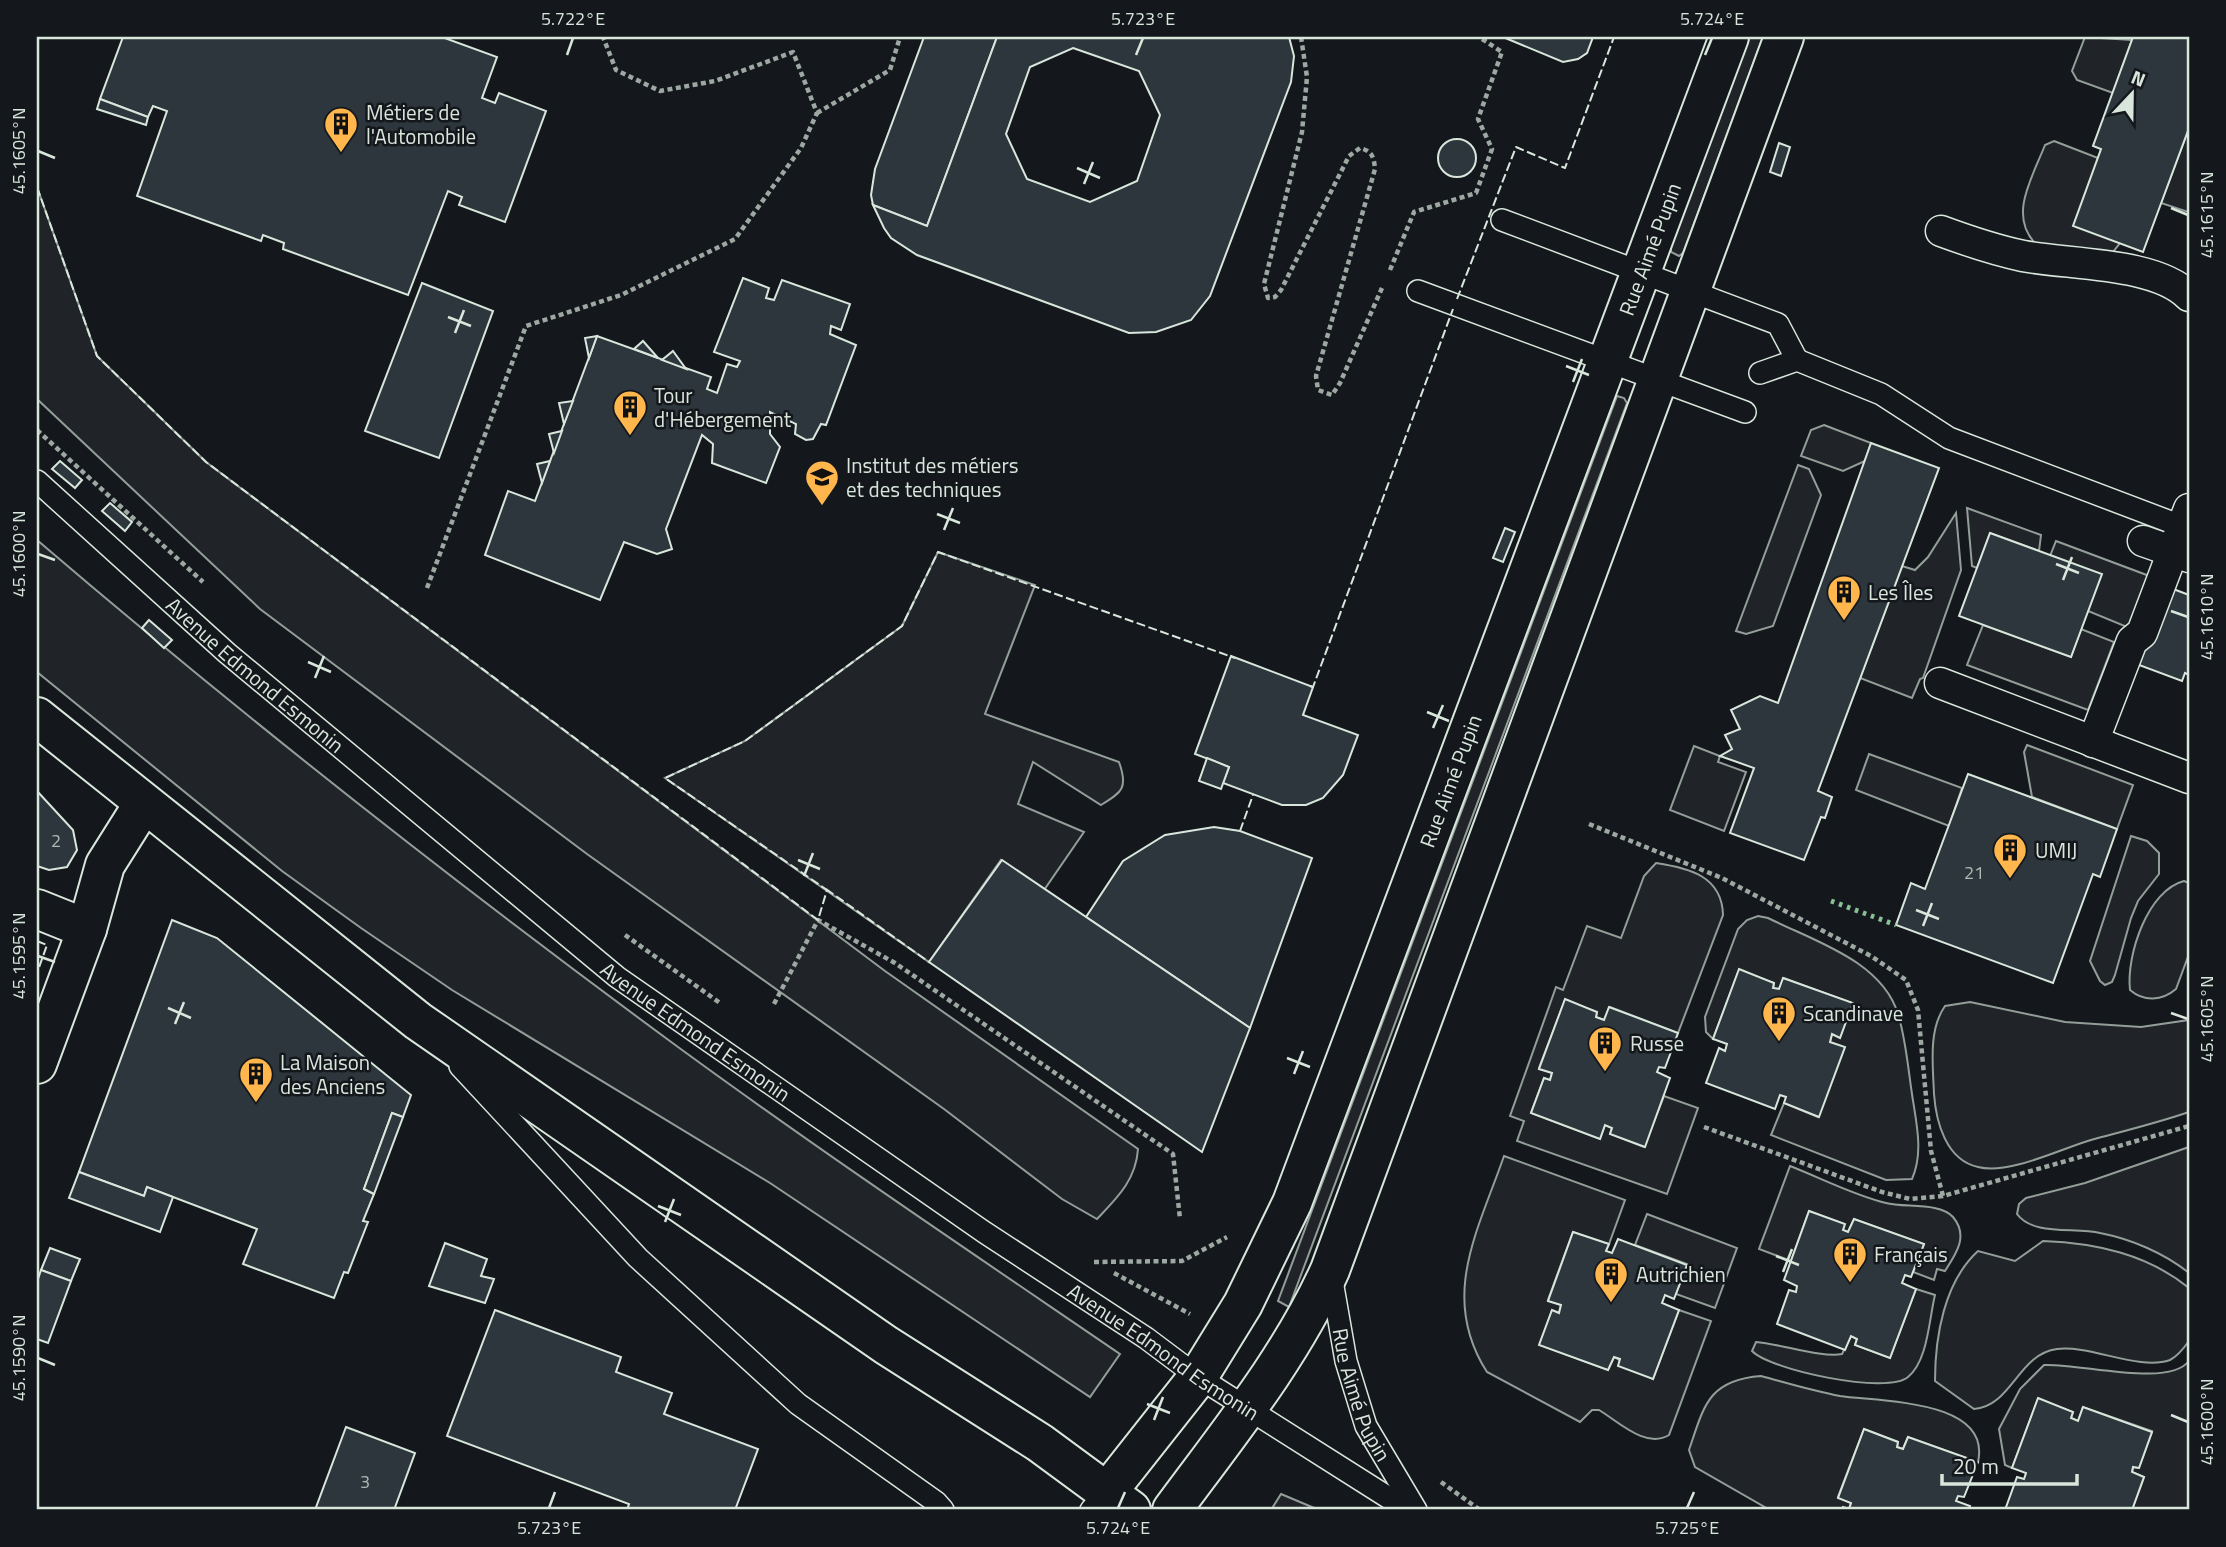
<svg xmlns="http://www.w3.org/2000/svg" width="2226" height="1547" viewBox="0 0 2226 1547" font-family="'Titillium Web',sans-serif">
  <rect width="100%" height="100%" fill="#14181c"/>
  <g fill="#202428" stroke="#939e99" stroke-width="2">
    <polygon points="1749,37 1763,37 1683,253 1679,256 1671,252 1671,247"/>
    <polygon points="2085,37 2132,40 2113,93 2077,80 2072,71"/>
    <polygon points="2189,128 2189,208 2188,212 2161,203"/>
    <path d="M2054 141 2098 158 2120 243 2109 257 2035 243C2008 215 2033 176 2045 145Z"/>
    <path d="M37 187 97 356 206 462 885 971 1138 1149C1136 1180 1117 1198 1097 1219L1062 1199 944 1109 587 854 260 609 37 399Z"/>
    <polygon points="1617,396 1624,398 1627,403 1289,1307 1278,1301"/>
    <polygon points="1824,425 1871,443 1865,461 1843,471 1801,456 1811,430"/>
    <polygon points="1798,465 1809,469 1821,495 1773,626 1746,634 1736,631"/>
    <polygon points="1967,508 2041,535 2039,551 1990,533 1977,568 1972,566"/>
    <polygon points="1956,513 1961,570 1923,678 1920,679 1912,698 1860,678 1902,566 1915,570 1928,557"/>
    <path d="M37 540C244 717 459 886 678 1047 823 1153 972 1253 1120 1354L1090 1397 770 1183 452 990 361 928 282 871 37 672Z"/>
    <polygon points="2056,541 2152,577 2139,632 2088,611 2050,556"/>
    <path d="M938 552 1035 585 985 714 1119 762C1128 787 1123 792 1101 805L1033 762 1018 804 1084 832 1044 890 1001 860 929 962 665 778 745 741 902 626Z"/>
    <polygon points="1983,625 2071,657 2081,629 2114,642 2088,710 1967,665"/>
    <polygon points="2027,745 2133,785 2117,829 2032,797 2024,752"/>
    <polygon points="1694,746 1720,756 1718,762 1746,772 1724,831 1670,810"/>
    <polygon points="1869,754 1962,788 1949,826 1856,790"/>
    <polygon points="2131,836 2147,841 2159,853 2159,874 2138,901 2131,918 2115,975 2112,982 2105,985 2100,981 2090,961"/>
    <path d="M1656 863C1689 868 1722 876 1723 915L1678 1033 1610 1007 1604 1020 1596 1017 1597 1012 1565 1000 1539 1068 1552 1073 1550 1080 1544 1078 1531 1113 1600 1139 1605 1125 1612 1128 1610 1134 1644 1147 1664 1096 1698 1108 1667 1194 1517 1141 1524 1121 1510 1116 1556 987 1563 990 1587 926 1621 938 1644 876Z"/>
    <path d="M2184 881 2189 883V954L2176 989C2162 1001 2144 1002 2130 990 2126 955 2148 890 2184 881Z"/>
    <path d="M1758 916 1768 918C1814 941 1882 961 1898 1014 1906 1040 1908 1068 1912 1094 1916 1122 1924 1152 1912 1179L1886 1180 1771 1135 1784 1103 1818 1117 1830 1042 1832 1034 1840 1037 1852 1003 1784 978 1779 989 1773 988 1774 983 1739 970 1713 1039 1706 1032 1705 1017 1738 929 1747 920Z"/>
    <path d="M1970 1002 2065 1022 2141 1027 2189 1020V1112C2157 1123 2124 1131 2091 1140 2060 1149 2009 1175 1978 1167 1946 1160 1936 1122 1934 1094 1933 1066 1928 1030 1945 1006Z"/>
    <path d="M2189 1147V1273C2164 1253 2131 1239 2100 1233 2074 1227 2033 1236 2017 1214L2019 1204 2026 1198 2085 1183Z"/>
    <path d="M1504 1156 1625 1200 1609 1244 1573 1232 1548 1300 1561 1305 1559 1313 1552 1310 1540 1345 1608 1370 1614 1357 1653 1379 1679 1310 1711 1321 1669 1435C1646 1449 1619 1422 1599 1410H1592L1580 1422 1487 1372C1439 1297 1478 1231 1504 1156Z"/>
    <path d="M1790 1166C1821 1178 1853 1195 1886 1203 1904 1208 1940 1202 1953 1217 1969 1236 1956 1254 1945 1271L1937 1269 1934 1280 1913 1272 1924 1244 1854 1219 1848 1232 1843 1230 1844 1224 1809 1211 1791 1261 1759 1249Z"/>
    <polygon points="1647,1214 1737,1248 1715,1308 1676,1294 1687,1264 1635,1245"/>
    <path d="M2043 1241C2096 1243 2147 1254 2189 1288V1341C2184 1348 2178 1356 2170 1360 2139 1371 2091 1345 2057 1349 2018 1354 2012 1406 1974 1409L1935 1381C1935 1337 1944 1282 1978 1251L2015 1261Z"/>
    <path d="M1916 1289 1935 1295C1929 1319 1928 1361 1908 1377 1887 1395 1770 1370 1752 1351L1756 1342C1781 1344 1822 1358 1842 1354L1851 1336 1857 1339 1855 1345 1890 1358Z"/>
    <path d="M2189 1361 2188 1510H2132L2144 1477 2132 1472 2133 1467 2139 1468 2152 1431 2083 1407 2078 1421 2071 1418 2073 1412 2038 1399 2012 1468 2005 1465 1999 1429 2020 1389 2044 1365C2080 1363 2168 1388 2189 1361Z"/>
    <path d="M1761 1376C1787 1383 1813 1391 1840 1396 1880 1402 1992 1399 1978 1462L1908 1437 1903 1449 1897 1447 1898 1442 1864 1429 1838 1497 1851 1503 1849 1509 1770 1510 1695 1467 1689 1450C1704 1406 1708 1380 1761 1376Z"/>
    <polygon points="1281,1494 1319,1510 1271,1510"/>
  </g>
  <g fill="#2c363c" stroke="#d8e6dc" stroke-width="2" fill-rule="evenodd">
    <polygon points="123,37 442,37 497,57 482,98 495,103 499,93 546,111 505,222 459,205 462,197 448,191 408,295 283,249 284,243 263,235 261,241 137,196 167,111 153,106 148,117 100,99"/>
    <polygon points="924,37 997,37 927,226 873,205 871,195 875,169"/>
    <path d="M997 37H1289L1294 56 1291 82 1210 296 1191 320 1156 332 1129 333 917 255 891 238 884 228 873 205 927 226ZM1073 48 1139 71 1160 115 1137 181 1090 202 1027 179 1006 134 1030 67Z"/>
    <polygon points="1503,37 1593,37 1587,53 1578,59 1563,62"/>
    <polygon points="2133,37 2189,37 2189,128 2143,252 2073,226 2101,149 2093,146"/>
    <polygon points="100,99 148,117 146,125 97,109"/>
    <circle cx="1457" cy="158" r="19"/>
    <polygon points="1779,143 1790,147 1781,176 1770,172"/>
    <polygon points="743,278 769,288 766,298 774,300 782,280 850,304 841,330 831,326 830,334 856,345 826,425 821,424 813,439 806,440 795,434 796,424 770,412 770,434 780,447 766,483 712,463 713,444 702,435 666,529 672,549 657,554 624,542 600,600 485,555 508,491 535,501 597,336 711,377 707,389 717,393 727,364 737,367 740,361 714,352"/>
    <polygon points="422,283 493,311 439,458 365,431"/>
    <polygon points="597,336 589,358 585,338"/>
    <polygon points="643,341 658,358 634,349"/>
    <polygon points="673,351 686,369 662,360"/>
    <polygon points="573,401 564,424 559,403"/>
    <polygon points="562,431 554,453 549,434"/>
    <polygon points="1871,443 1939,468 1818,791 1832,797 1825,818 1821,817 1804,860 1730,833 1754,768 1720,756 1732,749 1725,735 1740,729 1731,710 1760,696 1778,703"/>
    <polygon points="60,461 82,480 75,488 52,469"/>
    <polygon points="550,461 542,483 537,464"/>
    <polygon points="110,503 132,522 125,531 102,511"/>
    <polygon points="1505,528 1515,532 1503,562 1493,558"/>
    <polygon points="1990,533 2102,574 2071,657 1959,616"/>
    <polygon points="2168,587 2189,595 2189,675 2185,673 2182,681 2139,665"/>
    <polygon points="149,620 172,640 164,648 142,628"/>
    <polygon points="1231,656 1313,687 1303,715 1358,735 1343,775 1323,798 1306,805 1282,805 1223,783 1229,767 1195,754"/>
    <polygon points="1207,758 1229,767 1221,789 1199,781"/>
    <polygon points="1968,774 2117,829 2100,877 2093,874 2053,983 1896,925 1911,883 1925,889"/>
    <polygon points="37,791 73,830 77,850 67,867 49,870 37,866"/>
    <polygon points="1214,827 1240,831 1312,858 1250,1028 1086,917 1123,861 1165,835"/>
    <polygon points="1002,860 1250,1028 1202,1152 929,962"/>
    <polygon points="172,920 217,938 411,1095 403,1117 392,1113 364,1189 374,1194 363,1221 368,1222 348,1273 344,1272 334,1298 243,1264 257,1229 147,1187 144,1196 79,1172"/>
    <polygon points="1739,969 1774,983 1773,988 1779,989 1783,978 1853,1003 1840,1038 1832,1034 1830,1042 1845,1047 1819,1117 1784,1103 1786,1097 1780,1095 1775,1109 1706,1083 1719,1048 1725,1051 1727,1044 1713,1039"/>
    <polygon points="1565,999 1597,1012 1596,1017 1604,1020 1609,1007 1678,1033 1665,1068 1659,1067 1657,1072 1670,1078 1645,1147 1610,1134 1612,1128 1605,1125 1600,1139 1531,1113 1544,1078 1550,1080 1552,1073 1539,1069"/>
    <polygon points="392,1113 403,1117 374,1194 364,1189"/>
    <polygon points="79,1172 144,1196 147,1187 173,1197 160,1232 69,1198"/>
    <polygon points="1809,1211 1845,1224 1843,1230 1848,1232 1854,1219 1924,1244 1911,1277 1905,1275 1902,1283 1916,1289 1890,1358 1855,1345 1857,1339 1851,1336 1845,1350 1777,1324 1789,1290 1796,1292 1797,1286 1784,1280"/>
    <polygon points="1573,1232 1609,1244 1606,1251 1612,1253 1618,1239 1687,1265 1674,1299 1665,1295 1662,1303 1679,1310 1653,1379 1618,1366 1620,1359 1614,1357 1608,1370 1539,1345 1552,1310 1559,1313 1561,1305 1548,1301"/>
    <polygon points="445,1243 487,1259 481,1276 494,1279 485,1303 429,1286"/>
    <polygon points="50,1248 80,1259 71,1281 41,1270"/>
    <polygon points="41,1270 71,1281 48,1343 37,1339 37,1282"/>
    <polygon points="495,1310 621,1357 616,1372 672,1393 664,1414 758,1449 735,1510 627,1510 629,1504 447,1436"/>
    <polygon points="2038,1398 2073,1412 2071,1418 2078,1421 2083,1407 2152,1432 2139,1468 2133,1467 2132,1472 2144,1477 2132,1510 2005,1510 2017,1477 2024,1479 2026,1473 2012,1468"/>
    <polygon points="346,1427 415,1453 394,1510 315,1510"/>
    <polygon points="1864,1429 1898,1442 1897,1447 1903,1449 1908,1437 1978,1462 1964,1497 1958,1496 1956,1501 1970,1506 1968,1510 1842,1510 1843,1507 1849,1509 1851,1503 1838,1498"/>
  </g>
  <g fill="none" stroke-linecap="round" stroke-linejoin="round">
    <g stroke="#d8e6dc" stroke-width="24">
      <g id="service">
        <polyline points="1502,220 1778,324 1797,360"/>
        <polyline points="1418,291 1745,412"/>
        <polyline points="1760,373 1797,360 1881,394 1949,438 2189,529"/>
        <path id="s1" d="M37 481 227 653 617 977 984 1232 1146 1338 1198 1377 1408 1510"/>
        <polyline points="460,1066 638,1258 798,1404 936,1502 943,1510"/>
        <path id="s2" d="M1331 1275 1346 1361 1366 1426 1416 1510"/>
        <polyline points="1091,1510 1108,1491"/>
      </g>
    </g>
    <g stroke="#d8e6dc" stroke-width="33">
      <g id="pedestrian">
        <path d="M1941 231C1968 241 1995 250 2023 256 2070 265 2155 262 2189 296"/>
        <polyline points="2143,541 2189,557"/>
        <polyline points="1940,683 2189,778"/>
        <polyline points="2093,742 2132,641 2142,633 2189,509"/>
      </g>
    </g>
    <g stroke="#d8e6dc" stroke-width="42">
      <g id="minor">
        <polyline points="37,909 87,929"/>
        <polyline points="37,1064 87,929 105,865 144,803"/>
      </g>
    </g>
    <g stroke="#d8e6dc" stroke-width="42">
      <g id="tertiary">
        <path id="s3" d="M1108 1491 1198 1377 1243 1304 1292 1203 1729 37"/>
        <path d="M1172 1510C1228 1434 1291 1357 1330 1270L1784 37"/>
      </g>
    </g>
    <g stroke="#d8e6dc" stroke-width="42">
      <polyline id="secondary" points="37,717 418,1021 886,1345 1040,1443 1131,1510"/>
    </g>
    <g stroke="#9da8a2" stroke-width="4.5" stroke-dasharray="5 3.5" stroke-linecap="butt">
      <path d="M1301 37 1307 77 1302 132 1264 284 1268 298 1275 297 1281 290 1349 156 1360 148C1372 151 1374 157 1375 169L1316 376 1318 390 1332 395 1340 383 1382 288"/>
      <polyline points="817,113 890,70 900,37"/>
      <polyline points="1390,270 1414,212 1476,193 1492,149 1478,119 1502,52 1479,37"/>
      <polyline points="37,430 203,582"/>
      <polyline points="427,588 526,326 621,295 735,239 801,148 817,113 793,52 715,81 660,91 616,70 603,37"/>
      <polyline points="1589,824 1722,878 1871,956 1906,980 1918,1010 1931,1151 1943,1196"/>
      <polyline points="625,935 720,1003"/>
      <polyline points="774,1004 818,920 895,963 1173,1154 1180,1219"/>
      <polyline points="1704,1127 1882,1192 1910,1199 1943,1196 2189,1126"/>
      <polyline points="1094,1262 1182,1261 1227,1237"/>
      <polyline points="1114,1273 1190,1314"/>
      <polyline points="1441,1482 1480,1510"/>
    </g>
    <use href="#service" stroke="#14181c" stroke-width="21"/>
    <use href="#pedestrian" stroke="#14181c" stroke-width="30"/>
    <use href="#minor" stroke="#14181c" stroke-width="38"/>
    <use href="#tertiary" stroke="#14181c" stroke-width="38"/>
    <use href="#secondary" stroke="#14181c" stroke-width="38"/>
    <polyline stroke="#8ac095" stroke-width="5" stroke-dasharray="3.5 5" stroke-linecap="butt" points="1831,901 1896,925"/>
    <g stroke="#d8e6dc" stroke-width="2" stroke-dasharray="9 3.5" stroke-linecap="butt">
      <polyline points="37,187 97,356 206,462 818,920 827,890 665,778 745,741 902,626 938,552 1235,658"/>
      <polyline points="1457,299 1516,147 1565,168 1614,37"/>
      <polyline points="1310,686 1313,687 1453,309"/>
      <polyline points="1240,831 1253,795"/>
      <polyline points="826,889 929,962"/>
      <polyline points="37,941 47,945 37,973"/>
    </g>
  </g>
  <path fill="none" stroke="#d8e6dc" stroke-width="2.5" d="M567 55 573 38M1136 55 1143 38M1705 55 1712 38M38 151 55 158M1077 168 1100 178M1084 184 1093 162M2171 208 2188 215M448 317 471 326M455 333 464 310M1566 366 1589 375M1573 382 1582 359M937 514 960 523M944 530 953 508M38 554 55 560M2056 564 2079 573M2063 580 2072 557M2171 611 2188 617M308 662 331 672M315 678 324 656M1427 712 1449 721M1433 728 1443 705M798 860 820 869M804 876 813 853M1916 910 1939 919M1923 926 1932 903M38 956 55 962M168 1008 191 1018M2171 1013 2188 1019M175 1024 184 1002M1287 1058 1310 1067M1294 1074 1303 1051M658 1206 681 1215M665 1222 674 1199M1776 1256 1799 1265M1783 1272 1792 1249M38 1358 55 1365M1147 1404 1170 1413M2171 1415 2188 1422M1154 1420 1163 1397M549 1508 555 1492M1118 1508 1125 1492M1687 1508 1694 1492"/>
  <defs>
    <g id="building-pin" transform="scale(1.75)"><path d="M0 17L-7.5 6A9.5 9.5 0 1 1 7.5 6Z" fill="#ffb74d" stroke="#14181c"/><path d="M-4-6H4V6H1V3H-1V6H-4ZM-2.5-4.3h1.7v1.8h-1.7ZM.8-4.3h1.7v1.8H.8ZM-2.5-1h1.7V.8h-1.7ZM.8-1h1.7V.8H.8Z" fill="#111"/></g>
    <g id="university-pin" transform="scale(1.75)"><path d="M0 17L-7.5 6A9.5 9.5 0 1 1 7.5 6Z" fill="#ffb74d" stroke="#14181c"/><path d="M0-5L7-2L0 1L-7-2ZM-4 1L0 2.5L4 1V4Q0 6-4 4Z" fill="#111"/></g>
  </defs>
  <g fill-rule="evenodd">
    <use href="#building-pin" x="341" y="124"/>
    <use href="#building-pin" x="630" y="407"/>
    <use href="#university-pin" x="822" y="477"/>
    <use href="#building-pin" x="1844" y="592"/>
    <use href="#building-pin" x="2010" y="850"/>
    <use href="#building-pin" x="1779" y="1013"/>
    <use href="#building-pin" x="1605" y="1043"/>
    <use href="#building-pin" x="256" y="1074"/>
    <use href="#building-pin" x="1850" y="1254"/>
    <use href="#building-pin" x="1611" y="1274"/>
  </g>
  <g text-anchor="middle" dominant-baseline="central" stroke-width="5" stroke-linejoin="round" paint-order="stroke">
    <g font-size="18" fill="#adbab4">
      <text x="56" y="840">2</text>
      <text x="1974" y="872">21</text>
      <text x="365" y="1481">3</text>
    </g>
    <g font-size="21" fill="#d8e6dc" stroke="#14181c" text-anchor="start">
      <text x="366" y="112">Métiers de<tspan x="366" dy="24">l'Automobile</tspan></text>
      <text x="654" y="395">Tour<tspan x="654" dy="24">d'Hébergement</tspan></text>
      <text x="846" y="465">Institut des métiers<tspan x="846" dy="24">et des techniques</tspan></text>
      <text x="1868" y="592">Les Îles</text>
      <text x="2035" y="850">UMIJ</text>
      <text x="1803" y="1013">Scandinave</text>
      <text x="1630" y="1043">Russe</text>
      <text x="280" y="1062">La Maison<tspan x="280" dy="24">des Anciens</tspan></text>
      <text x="1874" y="1254">Français</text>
      <text x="1636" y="1274">Autrichien</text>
    </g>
    <g font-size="21" fill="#d8e6dc" stroke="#14181c">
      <text stroke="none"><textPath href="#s3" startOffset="1362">Rue Aimé Pupin</textPath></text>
      <text stroke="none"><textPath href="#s1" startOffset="292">Avenue Edmond Esmonin</textPath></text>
      <text stroke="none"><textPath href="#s3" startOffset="794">Rue Aimé Pupin</textPath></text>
      <text stroke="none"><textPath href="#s1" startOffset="859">Avenue Edmond Esmonin</textPath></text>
      <text stroke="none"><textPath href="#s1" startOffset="1426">Avenue Edmond Esmonin</textPath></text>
      <text stroke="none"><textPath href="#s2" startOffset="124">Rue Aimé Pupin</textPath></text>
    </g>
  </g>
  <rect width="2226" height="1547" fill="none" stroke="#14181c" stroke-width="77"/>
  <g transform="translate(2132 94) rotate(22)" stroke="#14181c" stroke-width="5" paint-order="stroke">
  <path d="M0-5L12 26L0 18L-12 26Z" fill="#d8e6dc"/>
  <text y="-10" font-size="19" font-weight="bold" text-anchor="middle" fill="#d8e6dc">N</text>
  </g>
  <path d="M1942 1474v10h135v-10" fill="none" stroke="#d8e6dc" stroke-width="3.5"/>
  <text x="1953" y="1474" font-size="21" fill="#d8e6dc" stroke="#14181c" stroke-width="5" paint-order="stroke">20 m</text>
  <rect x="38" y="38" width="2150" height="1470" fill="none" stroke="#d8e6dc" stroke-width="2.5"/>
  <g font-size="18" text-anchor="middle" fill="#d8e6dc">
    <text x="573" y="25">5.722°E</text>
    <text x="1143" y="25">5.723°E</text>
    <text x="1712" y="25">5.724°E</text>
    <text transform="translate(19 151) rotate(-90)" y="6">45.1605°N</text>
    <text transform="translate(2207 215) rotate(-90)" y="6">45.1615°N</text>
    <text transform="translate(19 554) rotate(-90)" y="6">45.1600°N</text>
    <text transform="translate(2207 617) rotate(-90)" y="6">45.1610°N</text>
    <text transform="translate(19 956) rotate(-90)" y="6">45.1595°N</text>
    <text transform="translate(2207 1019) rotate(-90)" y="6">45.1605°N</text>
    <text transform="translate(19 1358) rotate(-90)" y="6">45.1590°N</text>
    <text transform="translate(2207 1422) rotate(-90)" y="6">45.1600°N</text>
    <text x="549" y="1534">5.723°E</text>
    <text x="1118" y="1534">5.724°E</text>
    <text x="1687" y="1534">5.725°E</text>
  </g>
</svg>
